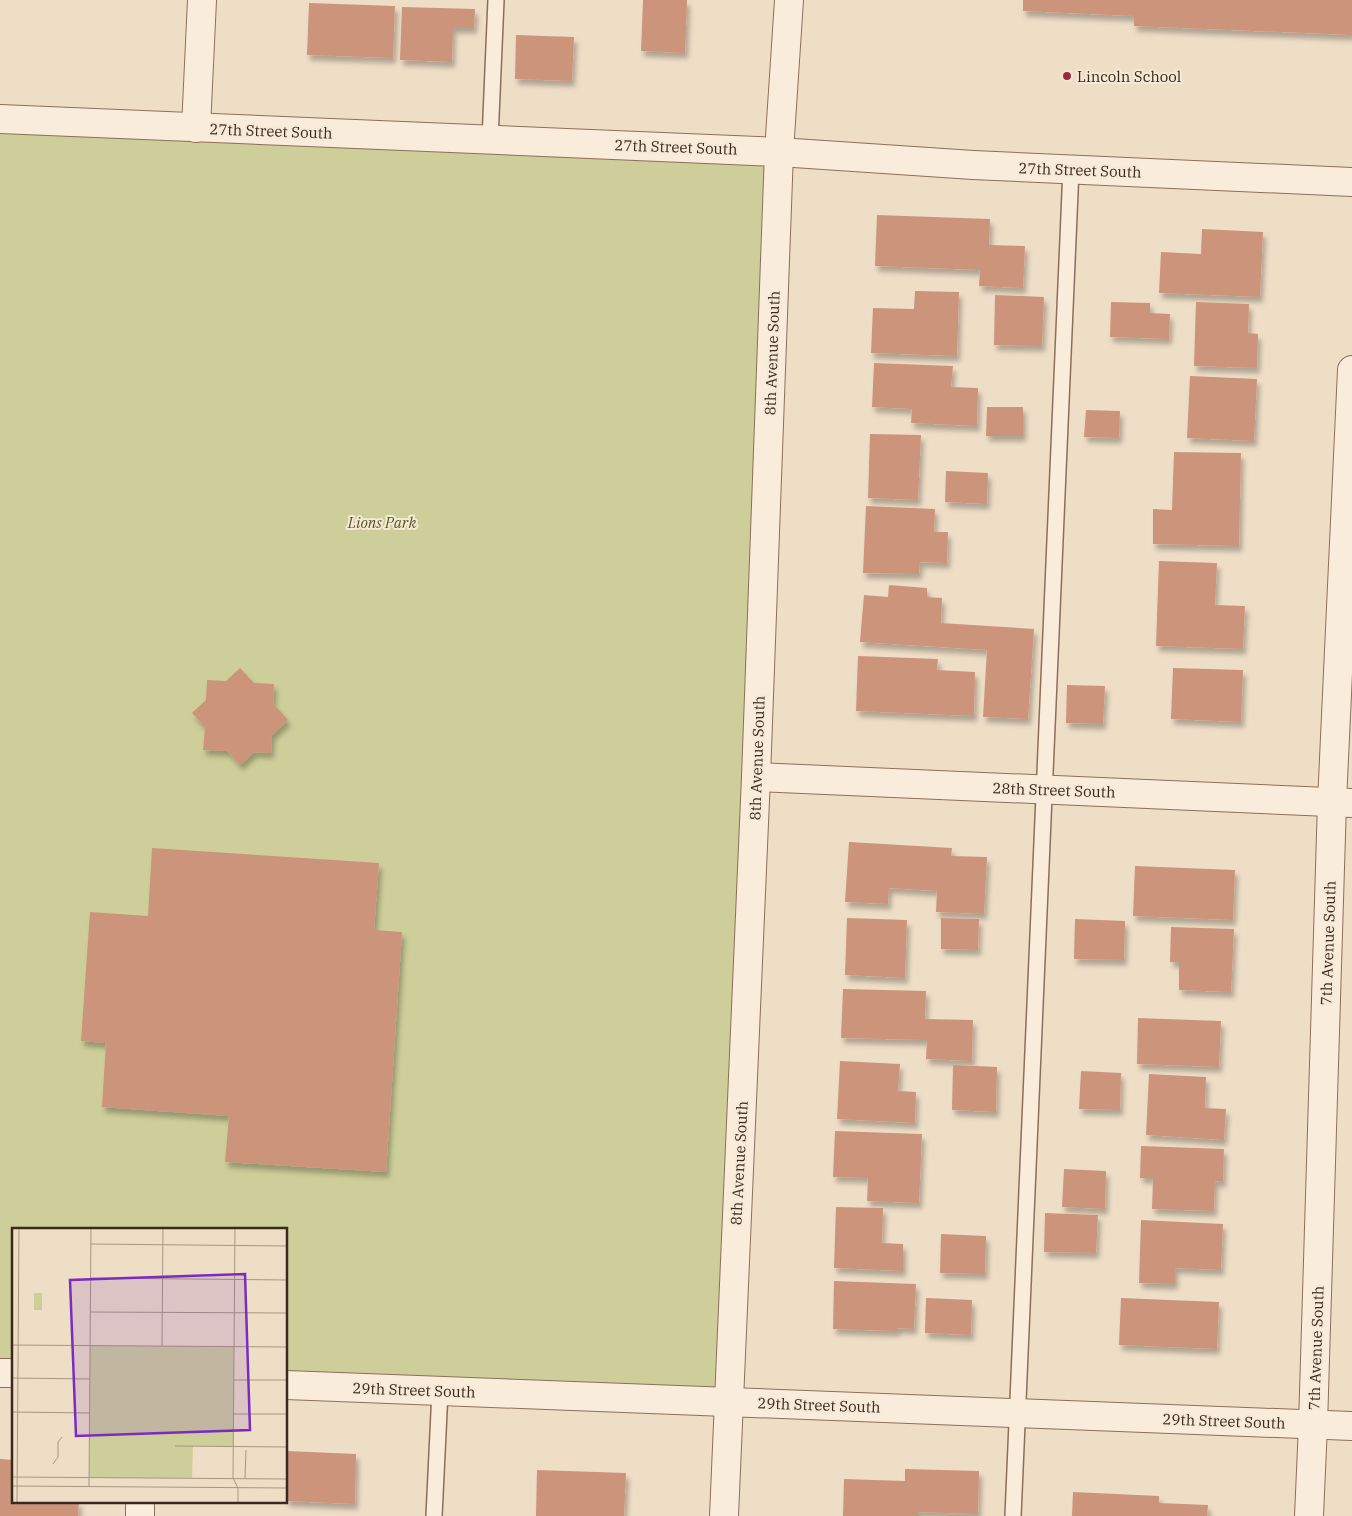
<svg xmlns="http://www.w3.org/2000/svg" width="1352" height="1516" viewBox="0 0 1352 1516" font-family="'IBM Plex Serif',serif">
  <defs>
    <filter id="shadow"><feDropShadow dx="3" dy="5.5" stdDeviation="2.5" flood-color="#0004"/></filter>
  </defs>
  <rect width="100%" height="100%" fill="#efdec6"/>
  <polygon fill="#cece9a" points="0,119 779,152 729,1402 286,1383 286,1230 14,1230 14,1372 0,1372"/>
  <g fill="#cd947c" filter="url(#shadow)">
    <polygon points="643,0 687,0 685,53 641,51"/>
    <polygon points="1023,0 1352,0 1352,35 1134,26 1134,16 1023,11"/>
    <polygon points="309,3 395,6 393,58 307,55"/>
    <polygon points="402,7 475,9 474,28 453,28 452,62 400,60"/>
    <polygon points="516,35 574,37 572,81 515,79"/>
    <polygon points="877,215 990,219 989,245 1025,246 1023,288 979,286 980,270 875,266"/>
    <polygon points="1202,229 1263,232 1260,297 1159,293 1161,252 1201,254"/>
    <polygon points="915,291 959,292 957,356 871,353 873,308 914,309"/>
    <polygon points="995,295 1044,297 1042,346 994,345"/>
    <polygon points="1111,302 1150,303 1150,313 1170,314 1169,339 1110,337"/>
    <polygon points="1196,302 1249,304 1248,333 1258,334 1257,368 1194,366"/>
    <polygon points="874,363 953,366 951,387 978,388 977,426 911,423 912,409 872,407"/>
    <polygon points="1190,376 1257,379 1254,441 1187,438"/>
    <polygon points="987,407 1023,407 1023,436 986,436"/>
    <polygon points="1086,410 1120,411 1119,438 1084,437"/>
    <polygon points="870,434 921,435 918,500 868,498"/>
    <polygon points="1174,452 1241,453 1239,546 1153,544 1153,509 1172,510"/>
    <polygon points="946,471 988,473 987,504 945,502"/>
    <polygon points="866,506 935,509 934,532 948,532 947,563 920,562 919,574 863,573"/>
    <polygon points="1159,561 1217,563 1215,605 1245,606 1243,649 1156,646"/>
    <polygon points="889,585 927,588 927,597 942,598 941,623 1034,629 1028,719 983,717 987,650 860,642 864,595 888,597"/>
    <polygon points="858,656 938,659 937,670 975,672 974,716 856,711"/>
    <polygon points="240,668 254,683 274,684 273,703 288,720 272,735 271,753 254,752 240,765 227,751 203,750 205,727 192,713 206,700 207,680 226,681"/>
    <polygon points="1173,668 1243,670 1241,722 1171,719"/>
    <polygon points="1067,685 1105,686 1103,724 1066,723"/>
    <polygon points="849,842 952,848 951,856 987,857 984,914 936,912 937,891 889,888 888,904 845,902"/>
    <polygon points="152,848 379,863 374,930 402,932 386,1172 225,1162 229,1116 102,1107 106,1043 81,1041 90,912 148,916"/>
    <polygon points="1135,866 1235,870 1233,920 1133,916"/>
    <polygon points="847,918 907,920 905,978 845,975"/>
    <polygon points="941,918 979,919 978,950 941,949"/>
    <polygon points="1075,919 1125,921 1124,960 1074,959"/>
    <polygon points="1171,927 1234,929 1231,992 1179,990 1179,962 1170,962"/>
    <polygon points="843,989 926,991 925,1019 973,1020 972,1061 926,1059 927,1040 841,1038"/>
    <polygon points="1138,1018 1221,1021 1219,1067 1137,1064"/>
    <polygon points="840,1061 900,1064 898,1091 916,1092 915,1123 837,1119"/>
    <polygon points="953,1065 997,1067 996,1112 952,1110"/>
    <polygon points="1081,1071 1121,1073 1120,1110 1079,1109"/>
    <polygon points="1149,1074 1206,1077 1205,1108 1226,1109 1224,1140 1146,1135"/>
    <polygon points="835,1131 922,1134 919,1203 867,1201 868,1178 833,1177"/>
    <polygon points="1141,1146 1224,1149 1223,1182 1215,1181 1214,1211 1152,1209 1153,1178 1140,1178"/>
    <polygon points="1064,1169 1106,1171 1105,1209 1062,1207"/>
    <polygon points="836,1207 883,1208 882,1243 903,1244 903,1271 834,1268"/>
    <polygon points="1045,1213 1098,1215 1096,1253 1044,1252"/>
    <polygon points="1141,1220 1223,1224 1221,1270 1175,1268 1175,1284 1139,1283"/>
    <polygon points="941,1234 986,1236 985,1274 940,1273"/>
    <polygon points="834,1281 916,1284 914,1329 897,1328 897,1331 833,1329"/>
    <polygon points="926,1298 972,1300 971,1335 925,1333"/>
    <polygon points="1121,1298 1219,1302 1217,1349 1119,1345"/>
    <polygon points="286,1451 356,1454 355,1504 286,1501"/>
    <polygon points="0,1459 14,1460 14,1502 79,1502 78,1516 0,1516"/>
    <polygon points="905,1469 979,1471 978,1514 918,1512 918,1516 843,1516 844,1479 905,1481"/>
    <polygon points="537,1470 626,1473 624,1516 536,1516"/>
    <polygon points="1073,1492 1159,1496 1159,1503 1208,1505 1207,1516 1072,1516"/>
  </g>
  <g fill="none" stroke-linecap="round" stroke-linejoin="round">
    <g stroke="#8b6f5b" stroke-width="18">
      <g id="lane">
        <polyline points="490,140 496,0"/>
        <polyline points="434,1516 440,1391"/>
        <polyline points="1013,1516 1071,169"/>
      </g>
    </g>
    <g stroke="#8b6f5b" stroke-width="30">
      <g id="street">
        <polyline points="0,119 779,152 973,165 1352,182"/>
        <polyline points="196,128 202,0"/>
        <polyline points="756,777 1352,803"/>
        <polyline points="0,1373 14,1373"/>
        <polyline points="286,1385 1352,1426"/>
        <polyline points="140,1516 140,1502"/>
        <polyline points="724,1516 756,777 779,152 789,0"/>
        <polyline points="1309,1516 1313,1425 1332,802 1352,370"/>
      </g>
    </g>
    <use href="#lane" stroke="#f9ecda" stroke-width="15"/>
    <use href="#street" stroke="#f9ecda" stroke-width="28"/>
  </g>
  <circle fill="#9b2b38" stroke="#f6e9d6" stroke-width="2" cx="1067" cy="76" r="5"/>
  <g text-anchor="middle" dominant-baseline="central" stroke-width="4" stroke-linejoin="round" paint-order="stroke">
    <g font-size="15" fill="#3b291f" stroke="#f6e9d6" text-anchor="start">
      <text x="1077" y="76">Lincoln School</text>
    </g>
    <g font-size="15" fill="#3b291f" stroke="#f6e9d6">
      <text transform="translate(271 131) rotate(2)">27th Street South</text>
      <text transform="translate(676 147) rotate(2)">27th Street South</text>
      <text transform="translate(1080 170) rotate(2)">27th Street South</text>
      <text transform="translate(772 353) rotate(-88)">8th Avenue South</text>
      <text transform="translate(757 758) rotate(-88)">8th Avenue South</text>
      <text transform="translate(1054 790) rotate(2)">28th Street South</text>
      <text transform="translate(1328 943) rotate(-88)">7th Avenue South</text>
      <text transform="translate(739 1163) rotate(-87)">8th Avenue South</text>
      <text transform="translate(1316 1348) rotate(-88)">7th Avenue South</text>
      <text transform="translate(414 1390) rotate(2)">29th Street South</text>
      <text transform="translate(819 1405) rotate(2)">29th Street South</text>
      <text transform="translate(1224 1421) rotate(2)">29th Street South</text>
    </g>
    <g font-size="15" font-style="italic" fill="#515826" stroke="#f6e9d6">
      <text x="382" y="522">Lions Park</text>
    </g>
  </g>
  <g transform="translate(12 1228)">
    <rect width="275" height="275" fill="#efdec6"/>
    <path d="M22 65H30V82H22ZM78 118H222V219L181 218 180 250H77Z" fill="#cece9a"/>
    <path fill="none" stroke="#a79683" stroke-width="1" d="M223 0 221 250 226 260V275M79 16 275 18M79 50 275 52M79 84 275 85M0 117 275 119M150 118 151 0M0 150 78 151M222 152H275M0 184 78 185M222 186H275M163 218 275 219M41 236 46 229V214L50 209M0 249 275 251M233 250 234 222M0 258 275 260M77 258 79 0M5 275 7 0"/>
    <path fill="#7b2cbf" fill-opacity="0.15" stroke="#7b2cbf" stroke-width="2.5" d="M233 46 238 202 64 208 58 52Z"/>
    <rect width="275" height="275" fill="none" stroke="#3b291f" stroke-width="2.5"/>
  </g>
</svg>
